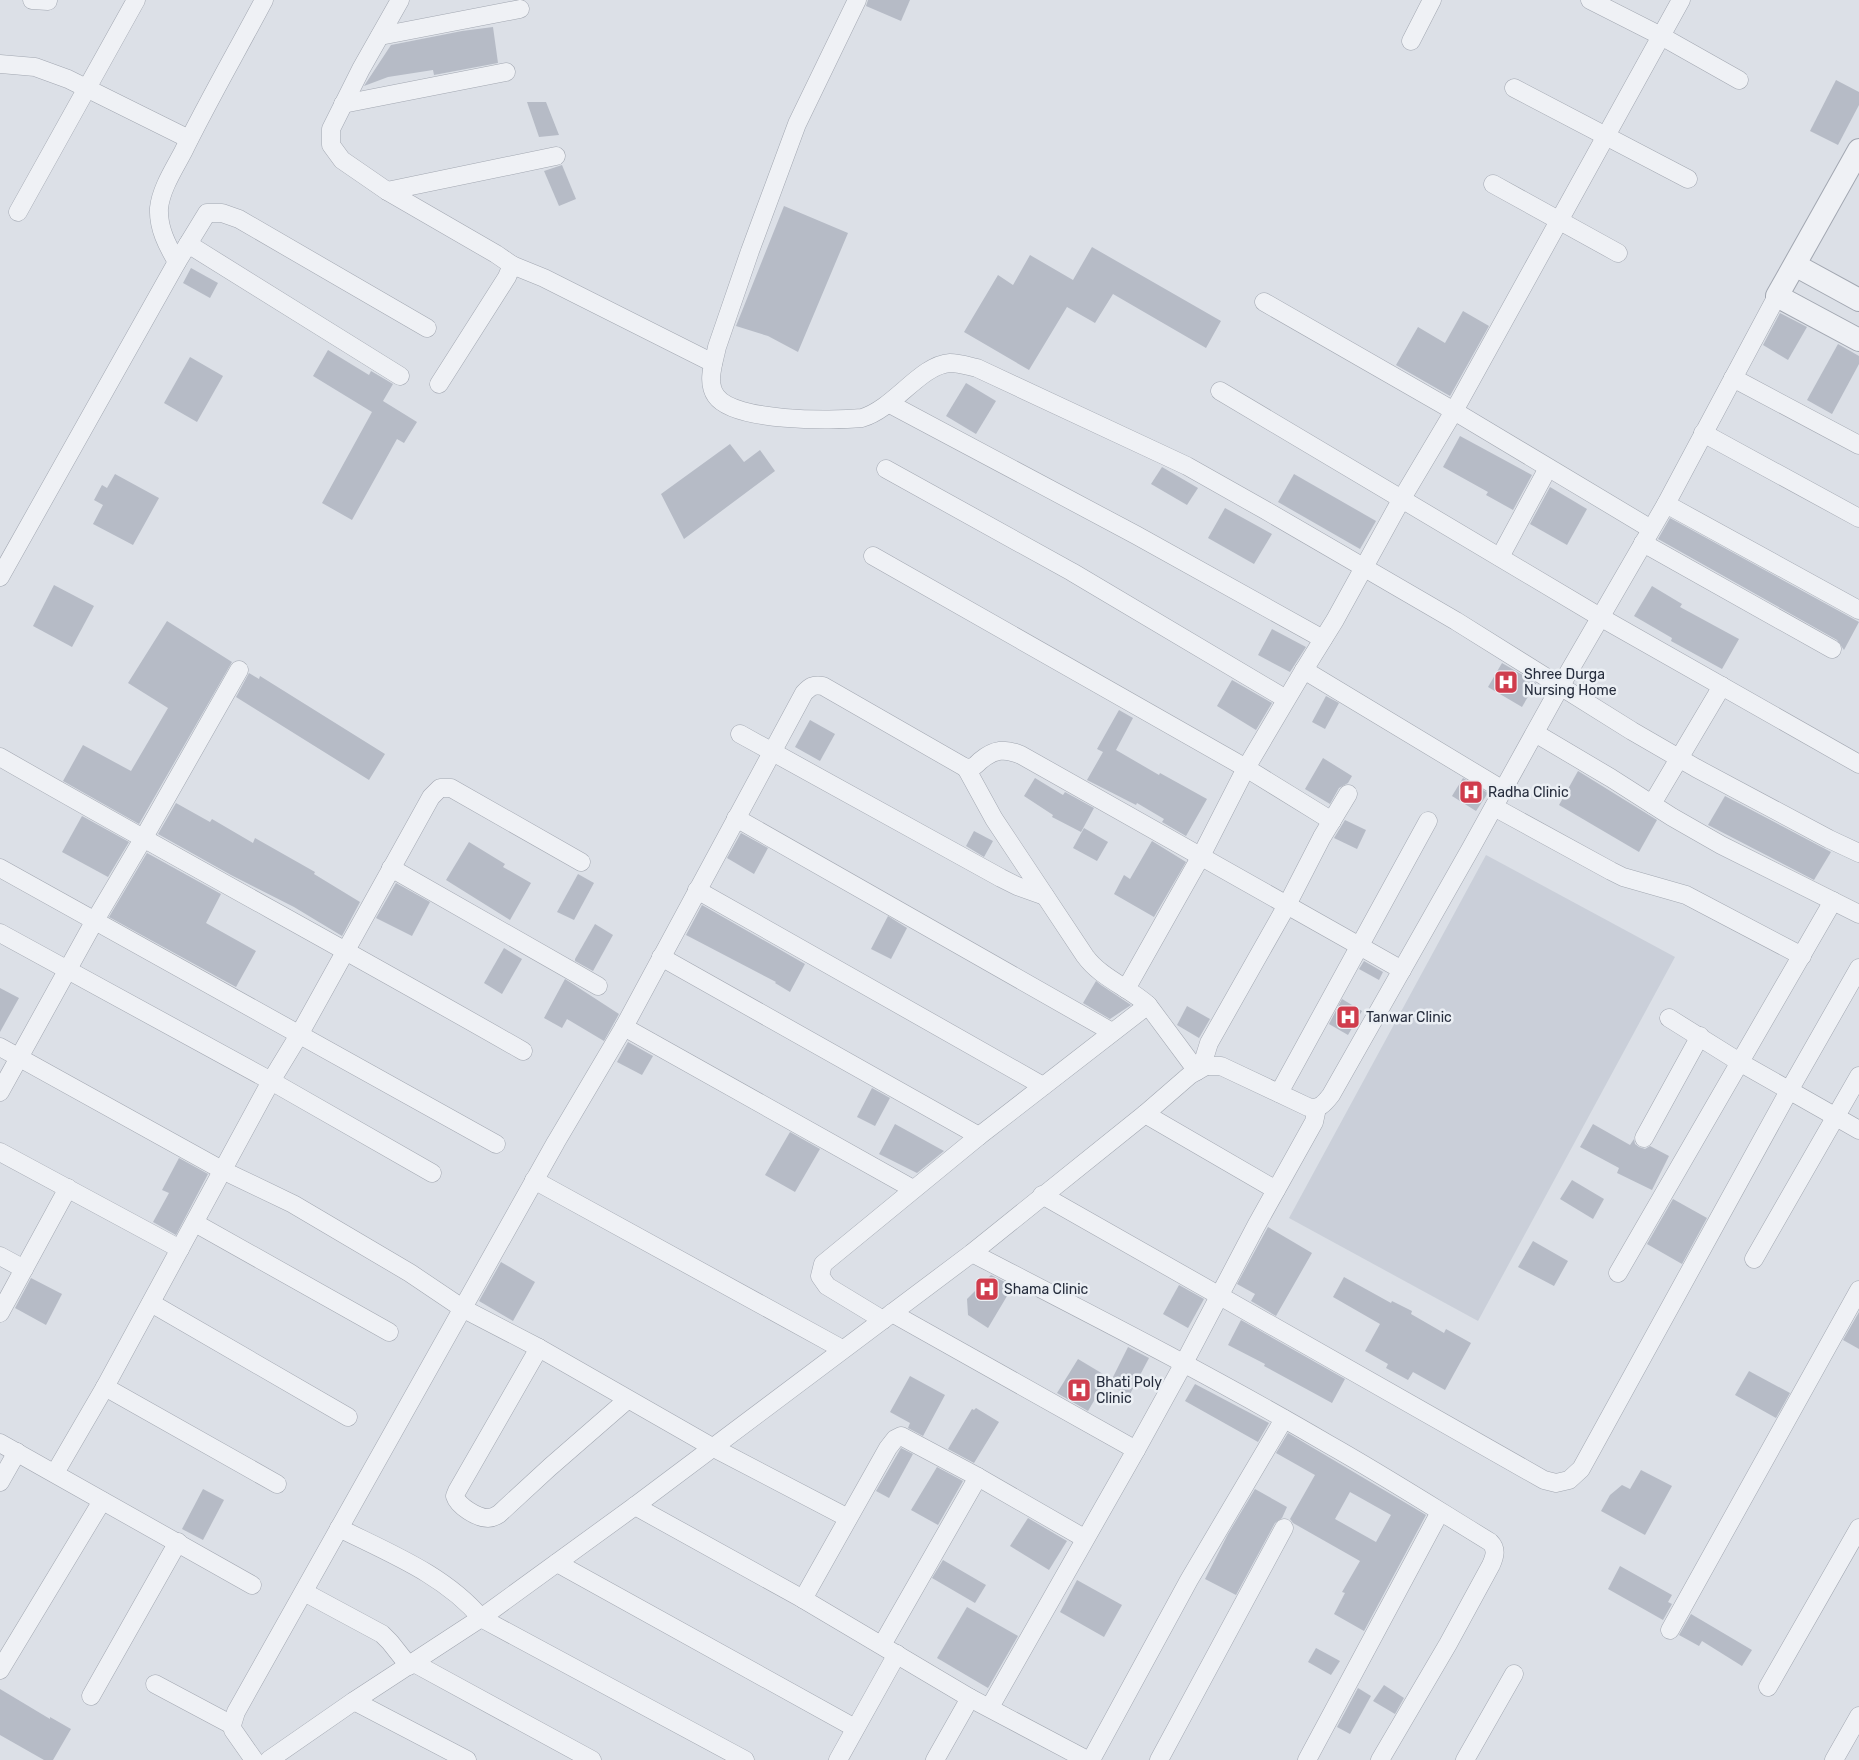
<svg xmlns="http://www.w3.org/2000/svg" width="1859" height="1760" viewBox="0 0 1859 1760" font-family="Rubik,sans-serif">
  <rect width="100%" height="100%" fill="#dce0e7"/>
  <polygon fill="#cacfd9" points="1486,855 1675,957 1478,1321 1289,1218"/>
  <g fill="#b6bbc6" fill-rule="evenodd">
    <polygon points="868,0 910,0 901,21 866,6"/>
    <polygon points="493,27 498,63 434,75 433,70 388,77 364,86 391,45 462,31"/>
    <polygon points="1836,80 1859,92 1859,105 1838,145 1810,131"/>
    <polygon points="527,102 546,102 559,135 539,137"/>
    <polygon points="562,165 576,199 559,206 544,171"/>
    <polygon points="784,206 848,233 798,352 768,336 736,326"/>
    <polygon points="1092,247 1221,321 1206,348 1113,294 1095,323 1067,307 1029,370 964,332 998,275 1013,285 1030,255 1073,280"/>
    <polygon points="191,268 218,283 210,298 183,283"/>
    <polygon points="1463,311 1489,326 1450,396 1396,365 1418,327 1445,343"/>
    <polygon points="1780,313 1807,327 1788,360 1763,345"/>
    <polygon points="1838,344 1859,356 1859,364 1832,414 1807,400"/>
    <polygon points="328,350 369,375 371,371 393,384 383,401 417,422 404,443 397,439 352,520 322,503 372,412 313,376"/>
    <polygon points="190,357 223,376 197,422 164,403"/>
    <polygon points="966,383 996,401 976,434 946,416"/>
    <polygon points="1460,436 1532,475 1513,510 1486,495 1488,492 1443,467"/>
    <polygon points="730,444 744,462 760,450 775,471 684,539 661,494"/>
    <polygon points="1162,467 1198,488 1187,505 1151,484"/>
    <polygon points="115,474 159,498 133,545 93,524 103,505 94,500 102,485 107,488"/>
    <polygon points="1294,474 1376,521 1360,549 1278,502"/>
    <polygon points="1550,487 1587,509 1567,545 1530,524"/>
    <polygon points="1225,508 1272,534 1254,564 1208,538"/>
    <polygon points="1670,518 1859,622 1844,650 1837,640 1658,539"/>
    <polygon points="54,585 94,606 72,647 33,626"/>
    <polygon points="1652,586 1682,604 1680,607 1739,639 1722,669 1671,641 1672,638 1634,616"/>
    <polygon points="167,621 232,662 139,824 63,781 83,745 131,771 168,708 128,683"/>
    <polygon points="1272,629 1306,647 1290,672 1258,655"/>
    <polygon points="1502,663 1536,683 1522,707 1488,687"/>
    <polygon points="249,673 259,679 260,676 385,754 369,780 236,697"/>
    <polygon points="1232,680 1272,703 1256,730 1217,706"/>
    <polygon points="1326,696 1339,703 1325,729 1312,722"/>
    <polygon points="1119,710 1133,718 1116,750 1159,775 1160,773 1207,799 1186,836 1162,822 1164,819 1137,803 1136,805 1087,780 1103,752 1097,749"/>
    <polygon points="810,720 835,734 820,761 795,747"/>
    <polygon points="1323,758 1352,776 1348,783 1339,788 1330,804 1305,789"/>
    <polygon points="1578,771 1657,820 1639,852 1559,805"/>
    <polygon points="1035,778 1063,795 1065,792 1094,808 1081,832 1052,817 1053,815 1024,796"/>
    <polygon points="1463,778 1488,793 1476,811 1452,796"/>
    <polygon points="1725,796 1831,852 1814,880 1708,825"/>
    <polygon points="176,803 210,822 212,819 253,843 255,838 315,872 314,874 360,902 342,936 294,907 231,875 158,834"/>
    <polygon points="82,816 129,842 108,877 62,852"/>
    <polygon points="1345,820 1366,830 1357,849 1334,838"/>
    <polygon points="1084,828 1108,842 1097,861 1073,848"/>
    <polygon points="974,831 993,841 984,857 966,846"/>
    <polygon points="741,833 768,848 754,874 727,858"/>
    <polygon points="1152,841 1186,862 1154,917 1114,894 1124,875 1130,879"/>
    <polygon points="469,842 505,864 503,867 531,883 510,920 446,880"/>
    <polygon points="147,853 221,894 206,923 256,951 236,987 109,917"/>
    <polygon points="578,874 594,883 574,920 557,912"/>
    <polygon points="396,883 430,902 412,936 376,918"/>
    <polygon points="702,905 805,964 790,992 775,983 776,982 686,935"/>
    <polygon points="888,916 907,928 891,959 871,949"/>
    <polygon points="595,924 613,935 593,971 575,961 575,959"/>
    <polygon points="504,948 522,959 502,994 484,983"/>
    <polygon points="1364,961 1383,972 1379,980 1359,969"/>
    <polygon points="565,979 619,1014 604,1041 567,1019 562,1028 544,1018"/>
    <polygon points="1096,981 1101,985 1131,1005 1110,1019 1083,1003"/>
    <polygon points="0,988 19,998 0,1032"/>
    <polygon points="1342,999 1362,1011 1348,1035 1329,1024"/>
    <polygon points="1187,1006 1210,1019 1199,1038 1177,1025"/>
    <polygon points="628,1042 653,1056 642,1075 617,1062"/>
    <polygon points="872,1088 890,1098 875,1126 857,1117"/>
    <polygon points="895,1124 944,1151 917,1173 879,1154"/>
    <polygon points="1593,1124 1630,1145 1634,1139 1635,1144 1639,1147 1645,1149 1650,1146 1669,1156 1652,1190 1617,1173 1619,1168 1580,1147"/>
    <polygon points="790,1132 820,1149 795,1192 765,1175"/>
    <polygon points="179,1158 208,1174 176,1235 153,1222 169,1193 162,1190"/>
    <polygon points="1572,1180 1604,1199 1593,1219 1560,1199"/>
    <polygon points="1673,1199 1707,1218 1682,1264 1647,1244"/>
    <polygon points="1268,1227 1312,1253 1276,1316 1251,1301 1255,1294 1237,1284"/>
    <polygon points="1533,1241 1568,1261 1554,1286 1518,1267"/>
    <polygon points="501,1262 535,1282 513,1321 479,1301"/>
    <polygon points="991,1275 1013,1286 988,1328 968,1315 967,1299"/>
    <polygon points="1344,1277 1391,1303 1392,1301 1412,1311 1411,1314 1444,1333 1446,1329 1471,1343 1445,1390 1413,1372 1408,1380 1386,1368 1388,1364 1365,1351 1380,1324 1333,1297"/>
    <polygon points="31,1278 62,1294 46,1325 15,1308"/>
    <polygon points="1179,1285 1204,1299 1188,1328 1163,1314"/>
    <polygon points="1859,1312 1859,1349 1843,1340"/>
    <polygon points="1241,1320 1345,1379 1332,1403 1264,1366 1265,1364 1228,1345"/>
    <polygon points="1128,1347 1149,1358 1129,1396 1109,1385"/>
    <polygon points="1078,1359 1108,1377 1088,1411 1057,1393"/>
    <polygon points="1749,1371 1790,1393 1776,1418 1735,1395"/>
    <polygon points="910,1376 945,1395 923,1436 908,1428 910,1423 890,1412"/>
    <polygon points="1195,1384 1269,1423 1258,1442 1185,1401"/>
    <polygon points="976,1408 999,1422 974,1463 948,1449 972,1409 974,1410"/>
    <path d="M1288 1433 1426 1515 1364 1631 1334 1614 1345 1593 1342 1592 1360 1561 1293 1523 1290 1519 1315 1475 1276 1453ZM1350 1492 1391 1515 1376 1542 1335 1519Z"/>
    <polygon points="901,1448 913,1454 889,1498 876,1491"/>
    <polygon points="937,1467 963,1481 938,1525 911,1510"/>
    <polygon points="1641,1470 1672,1486 1645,1535 1601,1511 1610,1495 1622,1485 1630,1489"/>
    <polygon points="203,1489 224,1500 203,1540 182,1529"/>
    <polygon points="1255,1489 1287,1507 1282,1518 1275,1523 1236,1595 1205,1579 1228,1534"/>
    <polygon points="1028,1518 1067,1541 1049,1570 1010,1546"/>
    <polygon points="943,1560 986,1585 975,1603 932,1578"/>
    <polygon points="1620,1566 1672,1595 1668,1602 1672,1604 1663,1620 1608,1589"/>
    <polygon points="1077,1580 1122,1605 1104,1637 1060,1612"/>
    <polygon points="967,1607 1018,1636 988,1688 937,1658"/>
    <polygon points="1691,1614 1752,1650 1742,1666 1702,1641 1699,1646 1679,1635"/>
    <polygon points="1316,1648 1340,1661 1331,1675 1308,1662"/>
    <polygon points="1384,1685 1404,1698 1395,1714 1373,1701"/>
    <polygon points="1358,1688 1371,1696 1350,1734 1337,1727"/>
    <polygon points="0,1689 50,1719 50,1717 71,1729 53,1760 44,1760 0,1735"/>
  </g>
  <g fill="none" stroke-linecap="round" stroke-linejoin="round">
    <g stroke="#a2a7b1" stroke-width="19">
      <g id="minor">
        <polyline points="32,0 48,1"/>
        <polyline points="400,0 361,69 331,129 331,145 342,160 387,191 496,254 512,265 507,277 439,384"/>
        <path d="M857 0 797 124 750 251 717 347C714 362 706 382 716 396 734 422 832 421 862 418 895 408 920 365 950 363 959 363 968 366 977 368L1187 466 1265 510 1456 621 1632 731 1696 768 1829 839 1859 853"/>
        <polyline points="1590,0 1661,36 1739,80"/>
        <polyline points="380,36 520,9"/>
        <polyline points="1411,41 1432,0"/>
        <polyline points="0,64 35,67 68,79 189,139"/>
        <polyline points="1514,88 1688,179"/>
        <polyline points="343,104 506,72"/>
        <polyline points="1493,184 1618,253"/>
        <polyline points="387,191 556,156"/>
        <polyline points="18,212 136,0"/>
        <polyline points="188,244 400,376"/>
        <path d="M177 262C167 245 158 228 159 208 161 189 174 169 183 152 208 101 237 51 264 0"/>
        <polyline points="512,265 544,278 713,363"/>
        <polyline points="1264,302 1454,411 1651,529"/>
        <polyline points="1733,378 1859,445"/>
        <polyline points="1220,391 1600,617 1859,764"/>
        <polyline points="890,404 1136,535 1323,639"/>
        <polyline points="1703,433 1859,518"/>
        <polyline points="886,469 1072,572 1286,699"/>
        <polyline points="1666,504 1859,610"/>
        <polyline points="1643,543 1832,649"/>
        <polyline points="873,556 1246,768 1332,821"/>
        <polyline points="1500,557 1548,468"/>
        <polyline points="0,577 177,262 207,213 222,213 239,219 427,328"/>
        <polyline points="1304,670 1503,790"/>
        <polyline points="1535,733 1611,778 1672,817 1721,845 1859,914"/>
        <polyline points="740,734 1001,878 1017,886 1045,896"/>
        <path d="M0 757C174 857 350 952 523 1051"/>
        <path d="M966 768 994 819 1085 956C1101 978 1128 987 1148 1005L1197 1071"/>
        <polyline points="1652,804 1722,686"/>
        <polyline points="1494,807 1611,871 1623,877 1686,895 1802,956"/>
        <polyline points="736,818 1112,1032"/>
        <polyline points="0,868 496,1144"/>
        <polyline points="391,868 598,986"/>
        <polyline points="697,890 1043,1086"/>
        <polyline points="0,933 271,1081 432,1173"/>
        <polyline points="661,957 979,1136"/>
        <polyline points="1126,989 1201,856 1246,768 1304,670 1335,620 1401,500 1454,411 1681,0"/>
        <polyline points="1669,1018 1741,1063 1859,1130"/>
        <polyline points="624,1027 913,1189"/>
        <polyline points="0,1047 222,1170 293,1204 410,1273 462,1308 539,1348 712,1447 848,1518"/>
        <polyline points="1206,1066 1204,1059 1209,1043 1287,905 1322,837 1348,794"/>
        <polyline points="0,1092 94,922 143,839 239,670"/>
        <polyline points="1279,1093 1428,821"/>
        <polyline points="1145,1114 1276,1190"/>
        <polyline points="1644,1138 1700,1036"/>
        <polyline points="0,1152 180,1249"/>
        <polyline points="534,1180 842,1349"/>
        <polyline points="1042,1195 1544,1480 1556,1483 1569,1480 1581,1469 1790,1089 1859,968"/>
        <polyline points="195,1223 389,1332"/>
        <path d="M972 1253C1092 1315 1212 1376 1328 1444 1383 1475 1436 1509 1490 1542 1497 1549 1495 1556 1491 1565L1448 1644 1380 1760"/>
        <polyline points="0,1256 24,1269"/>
        <polyline points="1754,1259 1859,1076"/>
        <polyline points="1618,1273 1833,901"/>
        <polyline points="151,1303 348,1417"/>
        <polyline points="0,1313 68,1188"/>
        <polyline points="892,1313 1136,1450"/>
        <polyline points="883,1320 827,1286 820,1276 823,1264 979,1136 1148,1005"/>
        <path d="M539 1348 457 1491 455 1496C458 1506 477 1518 488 1518 492 1518 496 1516 499 1514L550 1467 627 1400"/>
        <polyline points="105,1387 277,1484"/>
        <polyline points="0,1443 252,1585"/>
        <polyline points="55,1473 105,1387 271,1081 299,1035 431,797 440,788 451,788 581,862"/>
        <polyline points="0,1482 17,1452"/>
        <polyline points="635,1506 803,1599 970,1698 1087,1760"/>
        <path d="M339 1528C389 1553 445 1575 481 1618L745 1760"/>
        <polyline points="557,1563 855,1728"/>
        <polyline points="304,1592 382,1634 390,1642 409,1666"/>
        <polyline points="803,1599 888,1448 895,1439 901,1436 978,1477 1084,1538"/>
        <polyline points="1670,1630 1859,1290"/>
        <polyline points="882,1645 978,1477"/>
        <polyline points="414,1663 592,1760"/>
        <polyline points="0,1670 102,1501"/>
        <polyline points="155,1684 232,1725"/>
        <polyline points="1768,1687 1859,1528"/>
        <polyline points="91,1696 178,1542"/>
        <polyline points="354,1701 467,1760"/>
        <polyline points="990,1707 1136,1450 1184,1363 1256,1226 1314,1122 1317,1108"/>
        <path d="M254 1760 233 1730 232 1725 236 1712 556 1142 624 1027 804 693C810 687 813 684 823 686L966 768C973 768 975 766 980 761 994 749 1005 748 1021 755L1402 970"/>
        <path d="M269 1760 354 1701 481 1618 635 1506 972 1253 1145 1114 1190 1075 1206 1066H1221L1308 1107C1319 1110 1324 1104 1331 1095L1471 848 1560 687 1666 504 1777 296"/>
        <polyline points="838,1760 897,1654"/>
        <polyline points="935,1760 970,1698"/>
        <polyline points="1091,1760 1189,1580 1284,1419"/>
        <polyline points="1159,1760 1284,1528"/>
        <polyline points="1307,1760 1440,1512"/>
        <polyline points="1465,1760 1514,1674"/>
        <polyline points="1834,1760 1859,1716"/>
      </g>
    </g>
    <g stroke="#a2a7b1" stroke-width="24">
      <g id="tertiary">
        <polyline points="1859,150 1777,296 1859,340"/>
        <polyline points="1795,265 1859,300"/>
      </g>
    </g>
    <use href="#minor" stroke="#eff1f5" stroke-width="18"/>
    <use href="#tertiary" stroke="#eff1f5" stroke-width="22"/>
  </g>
  <defs>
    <g id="hospital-square" transform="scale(1.25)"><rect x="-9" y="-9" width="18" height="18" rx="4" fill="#d03c4c" stroke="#ebeff4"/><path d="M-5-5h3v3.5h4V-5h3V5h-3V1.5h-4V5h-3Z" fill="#fff"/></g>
  </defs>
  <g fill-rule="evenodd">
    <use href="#hospital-square" x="1506" y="682"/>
    <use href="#hospital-square" x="1471" y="792"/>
    <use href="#hospital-square" x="1348" y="1017"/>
    <use href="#hospital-square" x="987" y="1289"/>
    <use href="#hospital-square" x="1079" y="1390"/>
  </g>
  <g text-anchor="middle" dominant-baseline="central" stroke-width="5" stroke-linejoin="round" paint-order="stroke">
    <g font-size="14" fill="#262d3d" stroke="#ebeff4" text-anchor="start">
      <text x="1524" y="674">Shree Durga<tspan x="1524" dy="16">Nursing Home</tspan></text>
      <text x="1488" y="792">Radha Clinic</text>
      <text x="1366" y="1017">Tanwar Clinic</text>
      <text x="1004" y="1289">Shama Clinic</text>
      <text x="1096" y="1382">Bhati Poly<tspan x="1096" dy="16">Clinic</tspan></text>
    </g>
  </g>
</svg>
